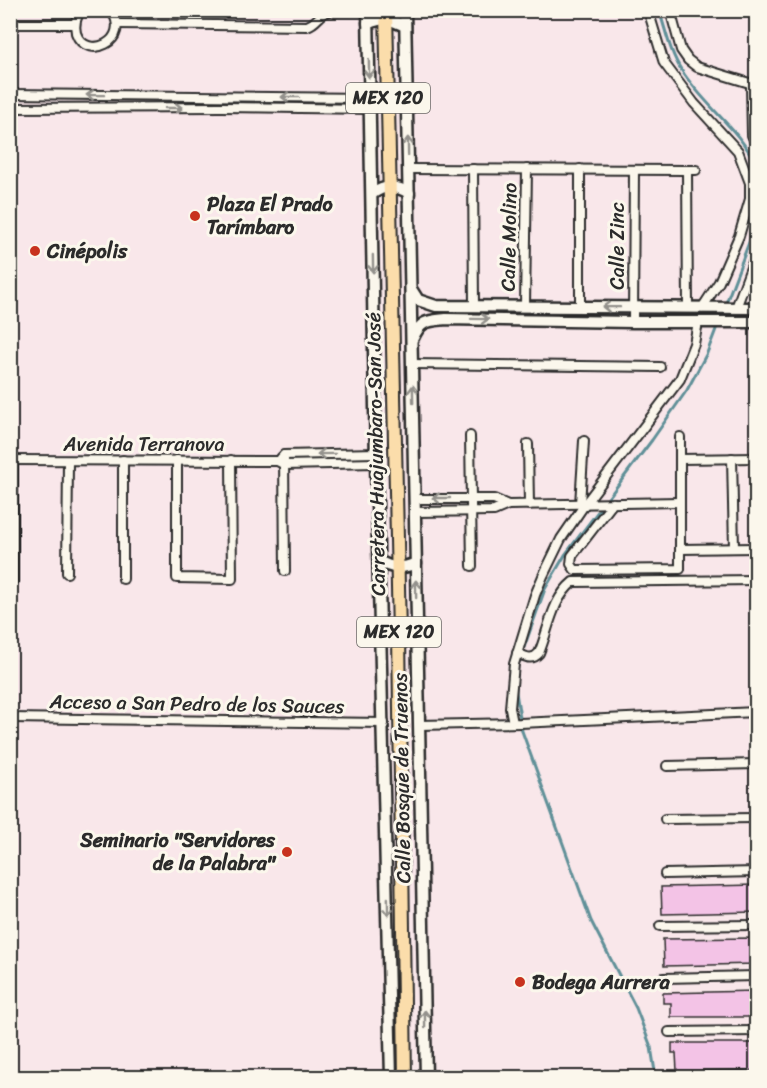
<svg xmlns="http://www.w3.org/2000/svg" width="767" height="1088" viewBox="0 0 767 1088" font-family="Sriracha,sans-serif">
  <rect width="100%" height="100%" fill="#f9e7ea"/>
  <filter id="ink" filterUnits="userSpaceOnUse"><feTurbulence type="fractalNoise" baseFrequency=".0167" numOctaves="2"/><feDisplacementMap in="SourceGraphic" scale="12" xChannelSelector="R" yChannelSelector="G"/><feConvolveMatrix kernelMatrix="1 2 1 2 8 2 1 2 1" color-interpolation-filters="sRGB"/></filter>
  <g filter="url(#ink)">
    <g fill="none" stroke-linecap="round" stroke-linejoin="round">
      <g stroke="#609098" stroke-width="3">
        <path d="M659 10C666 31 670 53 682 71 704 105 738 128 756 164"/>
        <polyline points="656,1078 651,1047 636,1008 591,921 522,731 516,692 517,667 545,589 565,555 652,440 687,390 707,353 756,224"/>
      </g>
    </g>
    <g fill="#f3c3e6" stroke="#2b2b2b" stroke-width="1.5">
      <polygon points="756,885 756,912 662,914 661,887"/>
      <polygon points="756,938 756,964 664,966 663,939"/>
      <polygon points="756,991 756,1017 671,1017 671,1003 663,1003 663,993"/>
      <polygon points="672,1043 756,1043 756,1070 677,1071 676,1053 672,1053"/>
    </g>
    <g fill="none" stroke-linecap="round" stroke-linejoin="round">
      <g stroke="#2b2b2b" stroke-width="12">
        <g id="street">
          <path d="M81 10C76 17 74 24 76 33 86 62 133 41 111 10"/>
          <polyline points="648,10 664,63 694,103 738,151 750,183 750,199 739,236 719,282 702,308"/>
          <polyline points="670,10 681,50 688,60 697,67 756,85"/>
          <polyline points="10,24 75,24"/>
          <path d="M117 24 307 26C316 23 317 18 324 13 330 9 343 11 350 10"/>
          <polyline points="751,85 752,135 756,144"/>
          <polyline points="10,94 370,98"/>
          <polyline points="10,108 222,107 370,109"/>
          <polyline points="408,169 687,170"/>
          <polyline points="473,169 474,306"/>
          <polyline points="525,306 527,169"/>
          <polyline points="580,306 580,169"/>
          <polyline points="688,308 687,170 696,170"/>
          <polyline points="736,308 756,254"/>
          <polyline points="633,322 634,170"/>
          <polyline points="412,364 660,367"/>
          <polyline points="470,436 472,566"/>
          <polyline points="528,444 529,505"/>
          <polyline points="284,455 285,571"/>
          <polyline points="281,458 284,455 376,453"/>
          <polyline points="732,458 734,548"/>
          <polyline points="680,459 756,458"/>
          <polyline points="10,460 277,461 285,465 376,463"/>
          <polyline points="177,460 177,578 232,579 231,460"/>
          <polyline points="415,499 494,499 508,505"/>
          <polyline points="613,503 572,556 571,564 575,570 680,569 680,437"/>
          <polyline points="580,504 584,441"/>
          <polyline points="415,512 494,511 508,505 680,502"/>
          <polyline points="680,549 756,548"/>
          <polyline points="67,573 68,461"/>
          <polyline points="123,579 123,460"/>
          <polyline points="13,582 13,460"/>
          <path d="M517 653C526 657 532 661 539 653 549 629 552 599 573 582L756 580"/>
          <polyline points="10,718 384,723"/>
          <polyline points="513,723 510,708 514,664 535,595 543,576 561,539 585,504 680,379 694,344 698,322"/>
          <polyline points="419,725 520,723 756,712"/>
          <polyline points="667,766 756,764"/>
          <polyline points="665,819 756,818"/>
          <polyline points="665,874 756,872"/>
          <polyline points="660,926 756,925"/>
          <polyline points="663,978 756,976"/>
          <polyline points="669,1032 756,1031"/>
        </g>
      </g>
      <g stroke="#2b2b2b" stroke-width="15">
        <g id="secondary">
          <polyline points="368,10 376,463 391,1078"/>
          <polyline points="405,10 426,1078"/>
          <polyline points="368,23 386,18 405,26"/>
          <path d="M372 194C385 185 395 185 409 193"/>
          <polyline points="411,289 418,300 436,306 756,308"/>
          <path d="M413 338C421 320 428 321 446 319L633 322H756"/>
          <path d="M379 561C392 569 402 569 416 563"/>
          <polyline points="381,640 399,635 417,641"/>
        </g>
      </g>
      <g stroke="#2b2b2b" stroke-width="16">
        <polyline id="primary" points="386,10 399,635 405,1078"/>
      </g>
      <use href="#street" stroke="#fbf7ec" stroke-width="8"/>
      <use href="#secondary" stroke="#fbf7ec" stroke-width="10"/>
      <use href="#primary" stroke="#fbddab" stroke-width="12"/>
    </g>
    <defs><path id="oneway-shaft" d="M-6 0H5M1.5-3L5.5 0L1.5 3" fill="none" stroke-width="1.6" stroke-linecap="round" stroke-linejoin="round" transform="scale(1.5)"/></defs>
    <g stroke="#93918c">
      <use href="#oneway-shaft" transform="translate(369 69) rotate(89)"/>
      <use href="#oneway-shaft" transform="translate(95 95) rotate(-179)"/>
      <use href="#oneway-shaft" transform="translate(290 97) rotate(-180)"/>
      <use href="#oneway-shaft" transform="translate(174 108)"/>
      <use href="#oneway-shaft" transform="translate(408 146) rotate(-91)"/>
      <use href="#oneway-shaft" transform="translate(373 264) rotate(89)"/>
      <use href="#oneway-shaft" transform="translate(611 307) rotate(-179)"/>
      <use href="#oneway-shaft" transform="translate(480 319) rotate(1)"/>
      <use href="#oneway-shaft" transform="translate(413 394) rotate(-91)"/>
      <use href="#oneway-shaft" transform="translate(326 454) rotate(179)"/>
      <use href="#oneway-shaft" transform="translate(441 498) rotate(180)"/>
      <use href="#oneway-shaft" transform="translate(416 589) rotate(-91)"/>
      <use href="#oneway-shaft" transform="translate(388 907) rotate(89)"/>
      <use href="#oneway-shaft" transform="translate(425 1019) rotate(-91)"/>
    </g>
  </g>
  <g fill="#c8321e" stroke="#fbf7ec" stroke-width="2">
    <circle cx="195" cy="216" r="6"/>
    <circle cx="35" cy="251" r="6"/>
    <circle cx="287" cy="852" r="6"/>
    <circle cx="520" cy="982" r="6"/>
  </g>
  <g text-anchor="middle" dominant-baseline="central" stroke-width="6" stroke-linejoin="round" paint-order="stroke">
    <g fill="#fbf7ec" stroke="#696865" stroke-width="1.5">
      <rect x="346" y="83" width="84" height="30" rx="4.5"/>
      <rect x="357" y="617" width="84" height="30" rx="4.5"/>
    </g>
    <g font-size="18" font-weight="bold" fill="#2b2b2b">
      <text x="388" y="98">MEX 120</text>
      <text x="399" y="632">MEX 120</text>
    </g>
    <g font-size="20" font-weight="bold" fill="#2b2b2b" stroke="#fbf7ec" text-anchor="start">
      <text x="207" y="204">Plaza El Prado<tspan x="207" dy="23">Tarímbaro</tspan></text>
      <text x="47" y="251">Cinépolis</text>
      <text x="275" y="840" text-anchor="end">Seminario "Servidores<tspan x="275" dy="23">de la Palabra"</tspan></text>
      <text x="532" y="982">Bodega Aurrera</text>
    </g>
    <g font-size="20" fill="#2b2b2b" stroke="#fbf7ec">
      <text transform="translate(509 237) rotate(-89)">Calle Molino</text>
      <text transform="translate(617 246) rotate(-90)">Calle Zinc</text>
      <text x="144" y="444">Avenida Terranova</text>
      <text transform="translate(376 454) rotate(-91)">Carretera Huajumbaro-San José</text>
      <text transform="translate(197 704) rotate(1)">Acceso a San Pedro de los Sauces</text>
      <text transform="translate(402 778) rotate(-91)">Calle Bosque de Truenos</text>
    </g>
  </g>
  <rect width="767" height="1088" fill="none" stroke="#fbf7ec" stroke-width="36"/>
  <rect x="18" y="18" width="731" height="1052" fill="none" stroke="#2b2b2b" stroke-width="2" filter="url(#ink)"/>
</svg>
